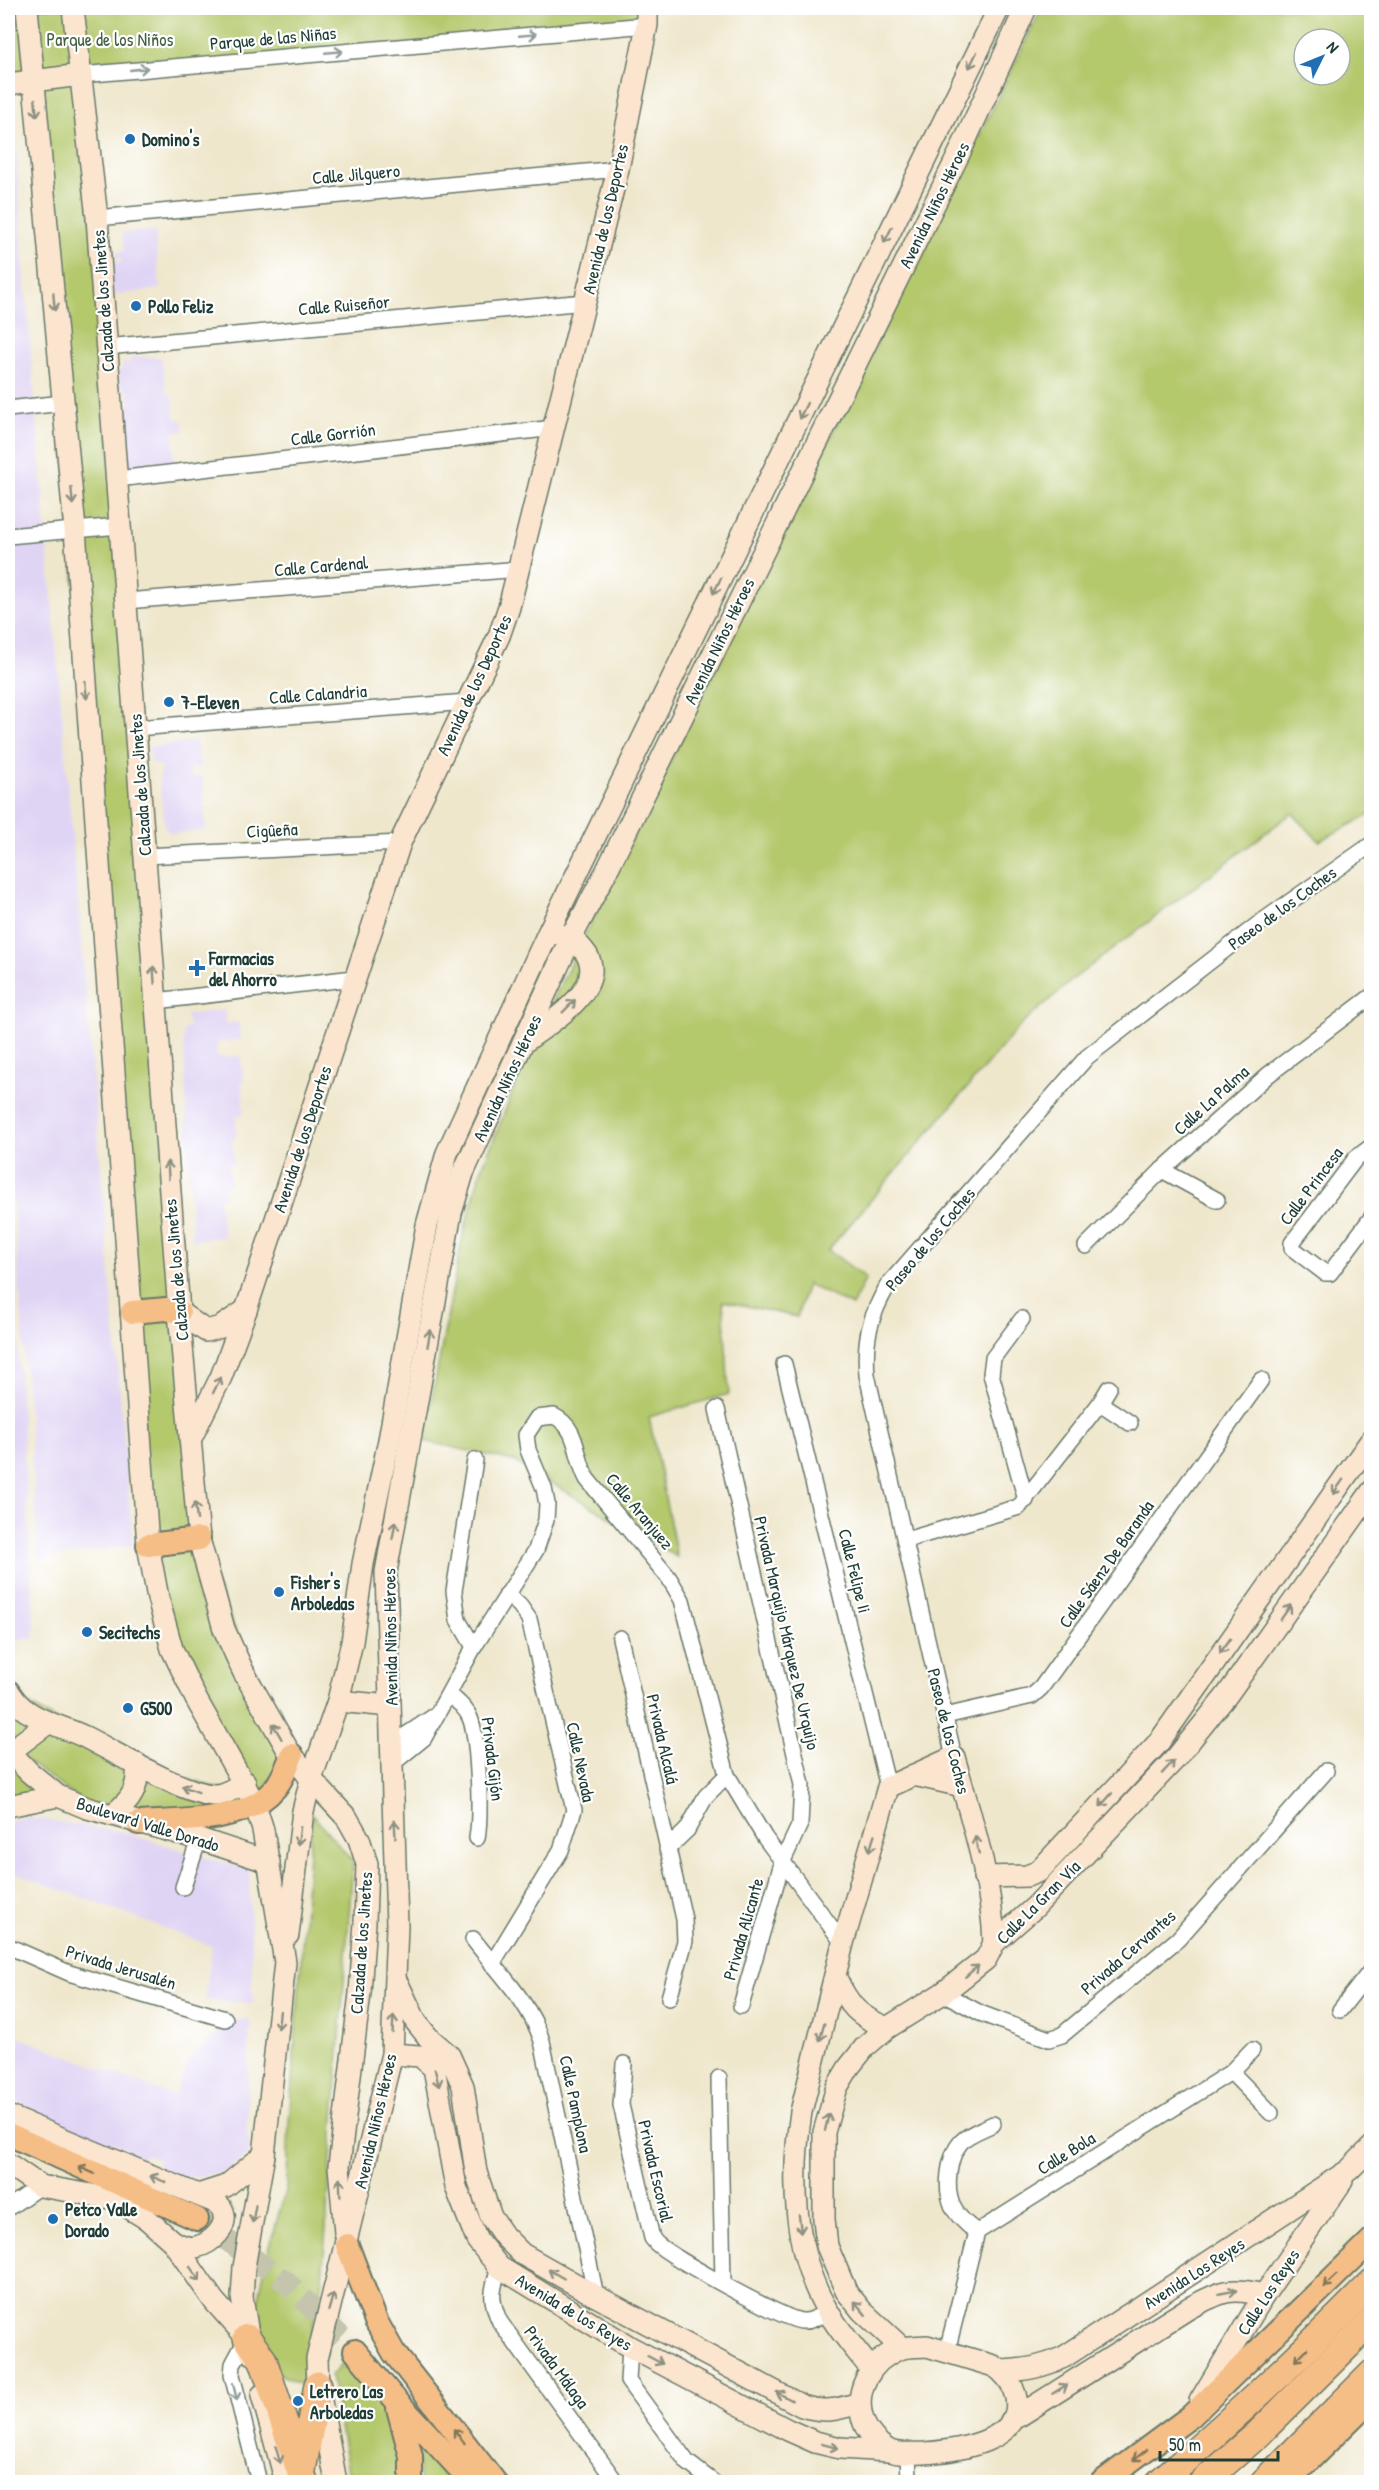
<svg xmlns="http://www.w3.org/2000/svg" width="1379" height="2490" viewBox="0 0 1379 2490" font-family="'Patrick Hand',sans-serif">
  <rect width="100%" height="100%" fill="#fff"/>
  <filter id="ink" filterUnits="userSpaceOnUse"><feTurbulence type="fractalNoise" baseFrequency=".0167" numOctaves="2"/><feDisplacementMap in="SourceGraphic" scale="12" xChannelSelector="R" yChannelSelector="G"/><feConvolveMatrix kernelMatrix="1 2 1 2 8 2 1 2 1" color-interpolation-filters="sRGB"/></filter>
  <filter id="wash" filterUnits="userSpaceOnUse"><feTurbulence type="fractalNoise" baseFrequency=".008" numOctaves="4" result="noise"/><feDisplacementMap in="SourceGraphic" scale="24" xChannelSelector="R" yChannelSelector="G"/><feGaussianBlur stdDeviation="1.35" result="paint"/><feColorMatrix in="noise" values="0 0 0 0 0 0 0 0 0 0 0 0 0 0 0 0 0 1.4 0 .05"/><feComposite in="paint" operator="in"/></filter>
  <g filter="url(#wash)">
    <rect width="100%" height="100%" fill="#efe7cc"/>
    <g fill="#e0d4f4">
      <polygon points="15,132 24,272 133,1545 39,1559 8,1135 8,133"/>
      <polygon points="155,231 160,289 114,295 107,280 113,277 110,263 121,262 122,258 116,259 115,252 124,251 122,233"/>
      <polygon points="130,357 161,357 167,393 172,396 176,419 182,420 184,431 173,433 174,462 125,466 117,412 130,408 128,392 119,384 119,370 123,368 122,363 131,363"/>
      <polygon points="196,741 200,767 189,768 190,777 202,776 206,830 172,834 165,829 159,780 161,766 151,763 149,747"/>
      <polygon points="225,1010 225,1024 238,1022 241,1040 218,1042 216,1057 240,1056 244,1080 242,1085 244,1114 236,1117 236,1137 232,1139 234,1163 228,1165 231,1183 224,1188 225,1196 218,1200 224,1237 192,1240 183,1029 190,1027 186,1015"/>
      <polygon points="8,1214 15,1312 8,1313"/>
      <polygon points="16,1318 35,1638 8,1641 8,1320"/>
      <polygon points="28,1817 121,1832 249,1870 253,2003 205,2000 212,1946 8,1870 8,1822"/>
      <polygon points="250,2019 247,2126 250,2153 225,2171 184,2179 158,2167 158,2159 144,2155 141,2161 125,2154 125,2147 113,2142 109,2147 8,2097 8,2033 174,2096 190,2059 229,2021"/>
    </g>
    <g fill="#b4c86c" stroke="#6a8250" stroke-width="1.5" fill-rule="evenodd">
      <polygon points="8,8 21,8 24,73 8,74"/>
      <polygon points="27,8 643,8 643,22 33,79"/>
      <path d="M1042 8H1371V814L1319 841 1292 813 1072 980 1020 1026 828 1250 866 1278 852 1306 807 1284 797 1317 723 1301 729 1394 649 1417 677 1557 514 1461 424 1441 462 1239 480 1173 535 1036ZM1304 39H1340V75H1304Z"/>
      <polygon points="80,78 196,1539 290,1755 255,1801 175,1654 150,1544 35,81"/>
      <polygon points="8,1693 136,1765 121,1806 88,1806 8,1747"/>
      <polygon points="8,1752 56,1795 8,1805"/>
      <polygon points="139,1765 229,1792 253,1804 140,1822 124,1807"/>
      <polygon points="312,1814 353,1862 322,2280 301,2385 272,2370 257,2308 266,2261 287,2184 289,2122"/>
      <path d="M346 2360C384 2392 401 2433 400 2482H350L331 2376Z"/>
      <polygon points="417,2445 450,2482 419,2482"/>
    </g>
  </g>
  <g filter="url(#ink)">
    <g fill="none" stroke-linecap="round" stroke-linejoin="round">
      <polyline stroke="#c5c5ae" stroke-width="22" stroke-dasharray="22 11" stroke-linecap="butt" points="197,2219 285,2281 355,2351"/>
      <g stroke="#687869" stroke-width="18">
        <g id="street">
          <polyline points="81,75 647,25"/>
          <polyline points="97,218 618,169"/>
          <polyline points="106,347 585,302"/>
          <polyline points="8,409 63,403"/>
          <polyline points="117,479 554,428"/>
          <polyline points="8,536 119,526"/>
          <polyline points="126,601 519,569"/>
          <polyline points="136,728 467,702"/>
          <polyline points="145,856 400,843"/>
          <polyline points="156,1001 354,978"/>
          <polyline points="1372,1146 1356,1158 1292,1243 1292,1248 1325,1273 1330,1273 1372,1217"/>
          <polyline points="1162,1170 1217,1200"/>
          <polyline points="1086,1246 1162,1170 1268,1075 1372,996"/>
          <polyline points="1022,1319 993,1358 991,1374 1026,1500"/>
          <polyline points="784,1364 888,1787"/>
          <polyline points="1100,1403 1130,1423"/>
          <polyline points="717,1409 802,1785 800,1824 782,1863 741,2006"/>
          <polyline points="906,1540 1019,1507 1100,1403 1109,1388"/>
          <polyline points="620,1638 684,1919 685,1941 669,1998"/>
          <polyline points="474,1647 458,1620 454,1591 475,1460"/>
          <path d="M449 1694C455 1700 464 1706 468 1714 479 1731 481 1815 477 1838"/>
          <polyline points="945,1716 1032,1696 1041,1688 1261,1380"/>
          <polyline points="391,1745 433,1717"/>
          <path d="M954 1757 867 1375C864 1339 870 1316 888 1285L1087 1057 1257 925 1372 844"/>
          <path d="M392 1764 424 1738 474 1647 536 1550 546 1520 547 1504 544 1488 528 1450 526 1435 537 1418 554 1416C579 1428 575 1457 587 1479L669 1578 682 1600 727 1775 765 1838 843 1943"/>
          <polyline points="667,1849 687,1830 706,1796 727,1775"/>
          <polyline points="183,1887 199,1839"/>
          <path d="M473 1939C499 1973 529 2001 542 2041L596 2296"/>
          <polyline points="8,1946 69,1973 225,2019"/>
          <polyline points="492,1964 561,1850 574,1810 529,1619 520,1606 507,1594"/>
          <polyline points="943,1993 980,2013 1049,2039 1062,2035 1178,1939 1326,1771"/>
          <polyline points="1340,2010 1372,1969"/>
          <path d="M624 2064 621 2105 652 2238 656 2243C671 2257 784 2320 802 2321 812 2322 819 2316 827 2311"/>
          <polyline points="1231,2072 1271,2113"/>
          <polyline points="719,2078 723,2283"/>
          <polyline points="8,2208 40,2186"/>
          <path d="M977 2232C967 2225 957 2217 952 2205 945 2187 948 2157 961 2142 968 2134 983 2129 993 2124"/>
          <path d="M499 2267C492 2291 489 2298 500 2322L616 2482"/>
          <polyline points="247,2338 233,2364 232,2375 259,2482"/>
          <polyline points="630,2347 628,2381 687,2462 713,2482"/>
          <polyline points="947,2351 977,2232 1231,2072 1252,2050"/>
          <polyline points="908,2453 909,2482"/>
        </g>
      </g>
      <g stroke="#687869" stroke-width="24">
        <g id="secondary">
          <polyline points="27,8 75,530 148,1545 158,1598 172,1649 196,1699 255,1804 263,1830 285,1962 264,2155 244,2267 242,2297 251,2353"/>
          <polyline points="73,8 97,218 179,1312 199,1539 224,1629 243,1671 288,1750 311,1779 347,1818 359,1839 367,1864 365,1922 360,1993 339,2166 345,2233"/>
          <polyline points="8,84 81,75"/>
          <path d="M524 1042C547 1025 607 990 587 955 579 943 571 938 558 934"/>
          <polyline points="179,1312 206,1331 221,1327 246,1310"/>
          <polyline points="191,1438 221,1377 246,1310 400,843 499,636 509,607 618,169 647,25 647,8"/>
          <path d="M8 1690C14 1699 20 1708 30 1713 47 1724 67 1728 85 1737 115 1752 185 1795 215 1795 226 1795 236 1787 245 1782"/>
          <polyline points="338,1701 390,1706"/>
          <polyline points="8,1750 29,1772 58,1796 87,1808 199,1839 269,1862"/>
          <polyline points="8,1753 48,1723"/>
          <polyline points="914,1775 962,1786"/>
          <polyline points="8,1806 58,1796"/>
          <path d="M112 1815C131 1801 139 1789 137 1764"/>
          <polyline points="984,1877 1027,1876 1039,1871 1159,1742 1372,1439"/>
          <polyline points="288,1935 303,1811 311,1779 338,1701 352,1642 363,1564 389,1440 427,1225 447,1153 549,931 999,8"/>
          <path d="M836 1978C849 2006 858 2016 887 2028"/>
          <path d="M398 1984 416 2022 428 2037 449 2055 463 2086 476 2172 491 2217 504 2236 522 2254 596 2296 802 2406C825 2413 836 2410 859 2403"/>
          <polyline points="392,2054 420,2056 434,2068 456,2187 477,2240 499,2267 630,2347 788,2430 815,2442 840,2448 889,2451"/>
          <polyline points="8,2116 198,2195 226,2186 264,2155"/>
          <polyline points="8,2164 40,2186 115,2199 147,2219 173,2242 214,2301 247,2338"/>
          <path d="M173 2242C181 2245 189 2249 196 2247 211 2244 231 2226 222 2209 218 2201 206 2199 198 2195"/>
          <path d="M927 2346 994 2366C1005 2373 1011 2381 1015 2394 1029 2441 955 2451 924 2453 913 2453 897 2455 888 2450 878 2444 868 2433 864 2423 852 2392 870 2361 899 2349 907 2346 918 2347 927 2346Z"/>
          <polyline points="902,2348 862,2311 846,2291 827,2246 824,2219 824,2132 837,2087 849,2067 865,2047 887,2028 943,1993 986,1959 994,1943 1035,1907 1176,1758 1227,1695 1372,1491"/>
          <path d="M871 2369C856 2350 839 2331 827 2310 793 2252 791 2177 801 2112L843 1943 888 1787 954 1757C971 1817 992 1882 994 1943"/>
          <path d="M1003 2371C1025 2370 1043 2367 1064 2357L1349 2170 1372 2147"/>
          <polyline points="262,2395 286,2482"/>
          <polyline points="1200,2401 1264,2295 1342,2181"/>
          <path d="M1011 2421 1189 2308C1221 2292 1228 2286 1264 2295"/>
          <polyline points="336,2482 318,2385 317,2359 392,2054 397,1926 386,1572 451,1213 463,1173 571,938 605,874 959,154 1026,8"/>
        </g>
      </g>
      <g stroke="#687869" stroke-width="26">
        <g id="primary">
          <polyline points="132,1312 166,1309 179,1312"/>
          <polyline points="148,1545 199,1539"/>
          <path d="M138 1823C179 1820 247 1823 275 1788 283 1779 287 1766 292 1755"/>
          <polyline points="8,2134 197,2219"/>
          <polyline points="347,2245 376,2321 394,2353 495,2482"/>
          <polyline points="355,2351 394,2398 472,2482"/>
          <polyline points="398,2408 411,2456 411,2482"/>
          <polyline points="1102,2482 1191,2416 1372,2240"/>
          <polyline points="1287,2482 1372,2398"/>
        </g>
      </g>
      <g stroke="#687869" stroke-width="30">
        <g id="highway">
          <polyline points="247,2338 263,2360 304,2482"/>
          <polyline points="302,2470 318,2385"/>
          <path d="M1160 2482C1234 2419 1303 2353 1372 2283"/>
          <polyline points="1203,2482 1256,2436 1372,2321"/>
          <polyline points="1264,2482 1372,2374"/>
        </g>
      </g>
      <use href="#street" stroke="#fff" stroke-width="15"/>
      <use href="#secondary" stroke="#fbe5cf" stroke-width="21"/>
      <use href="#primary" stroke="#f6be87" stroke-width="22"/>
      <use href="#highway" stroke="#f6be87" stroke-width="27"/>
    </g>
    <defs><path id="oneway-shaft" d="M-6 0H5M1.5-3L5.5 0L1.5 3" fill="none" stroke-width="1.6" stroke-linecap="round" stroke-linejoin="round" transform="scale(1.5)"/></defs>
    <g stroke="#8f9e9a">
      <use href="#oneway-shaft" transform="translate(528 35) rotate(-5)"/>
      <use href="#oneway-shaft" transform="translate(334 52) rotate(-5)"/>
      <use href="#oneway-shaft" transform="translate(139 69) rotate(-6)"/>
      <use href="#oneway-shaft" transform="translate(235 2392) rotate(77)"/>
    </g>
    <g stroke="#8d9182">
      <use href="#oneway-shaft" transform="translate(973 60) rotate(116)"/>
      <use href="#oneway-shaft" transform="translate(36 108) rotate(85)"/>
      <use href="#oneway-shaft" transform="translate(888 235) rotate(116)"/>
      <use href="#oneway-shaft" transform="translate(54 302) rotate(85)"/>
      <use href="#oneway-shaft" transform="translate(803 411) rotate(116)"/>
      <use href="#oneway-shaft" transform="translate(72 496) rotate(85)"/>
      <use href="#oneway-shaft" transform="translate(717 586) rotate(116)"/>
      <use href="#oneway-shaft" transform="translate(86 690) rotate(86)"/>
      <use href="#oneway-shaft" transform="translate(154 975) rotate(-94)"/>
      <use href="#oneway-shaft" transform="translate(569 1006) rotate(-45)"/>
      <use href="#oneway-shaft" transform="translate(168 1170) rotate(-94)"/>
      <use href="#oneway-shaft" transform="translate(429 1338) rotate(-80)"/>
      <use href="#oneway-shaft" transform="translate(217 1385) rotate(-64)"/>
      <use href="#oneway-shaft" transform="translate(1338 1487) rotate(125)"/>
      <use href="#oneway-shaft" transform="translate(196 1511) rotate(-97)"/>
      <use href="#oneway-shaft" transform="translate(394 1530) rotate(-80)"/>
      <use href="#oneway-shaft" transform="translate(1286 1612) rotate(-55)"/>
      <use href="#oneway-shaft" transform="translate(1225 1646) rotate(125)"/>
      <use href="#oneway-shaft" transform="translate(277 1731) rotate(-120)"/>
      <use href="#oneway-shaft" transform="translate(1168 1767) rotate(-47)"/>
      <use href="#oneway-shaft" transform="translate(190 1789) rotate(-160)"/>
      <use href="#oneway-shaft" transform="translate(1106 1800) rotate(132)"/>
      <use href="#oneway-shaft" transform="translate(395 1829) rotate(-93)"/>
      <use href="#oneway-shaft" transform="translate(299 1836) rotate(98)"/>
      <use href="#oneway-shaft" transform="translate(872 1843) rotate(106)"/>
      <use href="#oneway-shaft" transform="translate(977 1845) rotate(-102)"/>
      <use href="#oneway-shaft" transform="translate(972 1971) rotate(-41)"/>
      <use href="#oneway-shaft" transform="translate(279 2020) rotate(96)"/>
      <use href="#oneway-shaft" transform="translate(393 2024) rotate(-87)"/>
      <use href="#oneway-shaft" transform="translate(822 2032) rotate(105)"/>
      <use href="#oneway-shaft" transform="translate(437 2078) rotate(76)"/>
      <use href="#oneway-shaft" transform="translate(827 2122) rotate(-77)"/>
      <use href="#oneway-shaft" transform="translate(158 2179) rotate(-157)"/>
      <use href="#oneway-shaft" transform="translate(340 2187) rotate(-92)"/>
      <use href="#oneway-shaft" transform="translate(254 2214) rotate(100)"/>
      <use href="#oneway-shaft" transform="translate(800 2224) rotate(83)"/>
      <use href="#oneway-shaft" transform="translate(195 2274) rotate(55)"/>
      <use href="#oneway-shaft" transform="translate(556 2274) rotate(-150)"/>
      <use href="#oneway-shaft" transform="translate(1228 2292) rotate(-11)"/>
      <use href="#oneway-shaft" transform="translate(331 2302) rotate(-74)"/>
      <use href="#oneway-shaft" transform="translate(860 2308) rotate(-130)"/>
      <use href="#oneway-shaft" transform="translate(655 2360) rotate(28)"/>
      <use href="#oneway-shaft" transform="translate(1060 2389) rotate(-32)"/>
      <use href="#oneway-shaft" transform="translate(784 2396) rotate(-152)"/>
      <use href="#oneway-shaft" transform="translate(830 2446) rotate(14)"/>
      <use href="#oneway-shaft" transform="translate(278 2455) rotate(75)"/>
    </g>
    <g stroke="#807759">
      <use href="#oneway-shaft" transform="translate(86 2170) rotate(-156)"/>
      <use href="#oneway-shaft" transform="translate(1330 2281) rotate(136)"/>
      <use href="#oneway-shaft" transform="translate(1301 2355) rotate(134)"/>
      <use href="#oneway-shaft" transform="translate(459 2436) rotate(-128)"/>
      <use href="#oneway-shaft" transform="translate(1140 2455) rotate(142)"/>
    </g>
  </g>
  <g fill="#1f6fb2" stroke="#fff" stroke-width="2">
    <circle cx="130" cy="139" r="6"/>
    <circle cx="136" cy="306" r="6"/>
    <circle cx="169" cy="702" r="6"/>
    <path d="M194 959h6v6h6v6h-6v6h-6v-6h-6v-6h6z"/>
    <circle cx="279" cy="1592" r="6"/>
    <circle cx="87" cy="1632" r="6"/>
    <circle cx="128" cy="1708" r="6"/>
    <circle cx="53" cy="2219" r="6"/>
    <circle cx="298" cy="2401" r="6"/>
  </g>
  <g text-anchor="middle" dominant-baseline="central" stroke-width="4.5" stroke-linejoin="round" paint-order="stroke">
    <g font-size="18" fill="#1f3d34" stroke="#fff">
      <text transform="translate(273 38) rotate(-5)">Parque de las Niñas</text>
      <text transform="translate(356 174) rotate(-5)">Calle Jilguero</text>
      <text transform="translate(934 205) rotate(-64)">Avenida Niños Héroes</text>
      <text transform="translate(605 219) rotate(-77)">Avenida de los Deportes</text>
      <text transform="translate(103 301) rotate(-94)">Calzada de los Jinetes</text>
      <text transform="translate(344 305) rotate(-5)">Calle Ruiseñor</text>
      <text transform="translate(333 434) rotate(-7)">Calle Gorrión</text>
      <text transform="translate(321 566) rotate(-5)">Calle Cardenal</text>
      <text transform="translate(719 641) rotate(-64)">Avenida Niños Héroes</text>
      <text transform="translate(474 685) rotate(-65)">Avenida de los Deportes</text>
      <text transform="translate(318 694) rotate(-4)">Calle Calandria</text>
      <text transform="translate(140 785) rotate(-94)">Calzada de los Jinetes</text>
      <text transform="translate(272 830) rotate(-3)">Cigûeña</text>
      <text transform="translate(1282 908) rotate(-36)">Paseo de los Coches</text>
      <text transform="translate(507 1078) rotate(-65)">Avenida Niños Héroes</text>
      <text transform="translate(1211 1100) rotate(-42)">Calle La Palma</text>
      <text transform="translate(302 1139) rotate(-72)">Avenida de los Deportes</text>
      <text transform="translate(1311 1186) rotate(-53)">Calle Princesa</text>
      <text transform="translate(930 1239) rotate(-50)">Paseo de los Coches</text>
      <text transform="translate(176 1270) rotate(-95)">Calzada de los Jinetes</text>
      <text transform="translate(640 1511) rotate(50)">Calle Aranjuez</text>
      <text transform="translate(1106 1564) rotate(-55)">Calle Sáenz De Baranda</text>
      <text transform="translate(855 1571) rotate(76)">Calle Felipe Ii</text>
      <text transform="translate(787 1633) rotate(77)">Privada Marquijo Márquez De Urquijo</text>
      <text transform="translate(390 1637) rotate(-91)">Avenida Niños Héroes</text>
      <text transform="translate(949 1731) rotate(76)">Paseo de los Coches</text>
      <text transform="translate(663 1739) rotate(77)">Privada Alcalá</text>
      <text transform="translate(493 1759) rotate(83)">Privada Gijón</text>
      <text transform="translate(581 1762) rotate(78)">Calle Nevada</text>
      <text transform="translate(148 1824) rotate(17)">Boulevard Valle Dorado</text>
      <text transform="translate(1038 1902) rotate(-45)">Calle La Gran Vía</text>
      <text transform="translate(743 1929) rotate(-74)">Privada Alicante</text>
      <text transform="translate(361 1943) rotate(-86)">Calzada de los Jinetes</text>
      <text transform="translate(1128 1952) rotate(-41)">Privada Cervantes</text>
      <text transform="translate(121 1967) rotate(17)">Privada Jerusalén</text>
      <text transform="translate(576 2104) rotate(78)">Calle Pamplona</text>
      <text transform="translate(375 2121) rotate(-77)">Avenida Niños Héroes</text>
      <text transform="translate(1066 2153) rotate(-32)">Calle Bola</text>
      <text transform="translate(656 2171) rotate(77)">Privada Escorial</text>
      <text transform="translate(1194 2273) rotate(-33)">Avenida Los Reyes</text>
      <text transform="translate(1268 2292) rotate(-57)">Calle Los Reyes</text>
      <text transform="translate(574 2312) rotate(31)">Avenida de los Reyes</text>
      <text transform="translate(557 2367) rotate(54)">Privada Málaga</text>
    </g>
    <g font-size="18" fill="#446042" stroke="#fff">
      <text x="110" y="39">Parque de los Niños</text>
    </g>
    <g font-size="18" font-weight="bold" fill="#1f3d34" stroke="#fff" text-anchor="start">
      <text x="142" y="139">Domino's</text>
      <text x="148" y="306">Pollo Feliz</text>
      <text x="181" y="702">7-Eleven</text>
      <text x="209" y="958">Farmacias<tspan x="209" dy="21">del Ahorro</tspan></text>
      <text x="291" y="1582">Fisher's<tspan x="291" dy="21">Arboledas</tspan></text>
      <text x="99" y="1632">Secitechs</text>
      <text x="140" y="1708">G500</text>
      <text x="65" y="2209">Petco Valle<tspan x="65" dy="21">Dorado</tspan></text>
      <text x="310" y="2391">Letrero Las<tspan x="310" dy="21">Arboledas</tspan></text>
    </g>
  </g>
  <rect width="1379" height="2490" fill="none" stroke="#fff" stroke-width="30"/>
  <g transform="translate(1322 57) rotate(47)"><circle r="28" fill="#ffffff" stroke="#a5b1ae" stroke-width="1.5"/>
  <path d="M0-4.5L10 22L0 15L-10 22Z" fill="#1f6fb2"/>
  <text y="-9" font-size="16" font-weight="bold" text-anchor="middle" fill="#1f3d34">N</text>
  </g>
  <path d="M1160 2451v9h118v-9" fill="none" stroke="#1f3d34" stroke-width="3"/>
  <text x="1169" y="2451" font-size="18" fill="#1f3d34" stroke="#ffffff" stroke-width="4.5" paint-order="stroke">50 m</text>
</svg>
